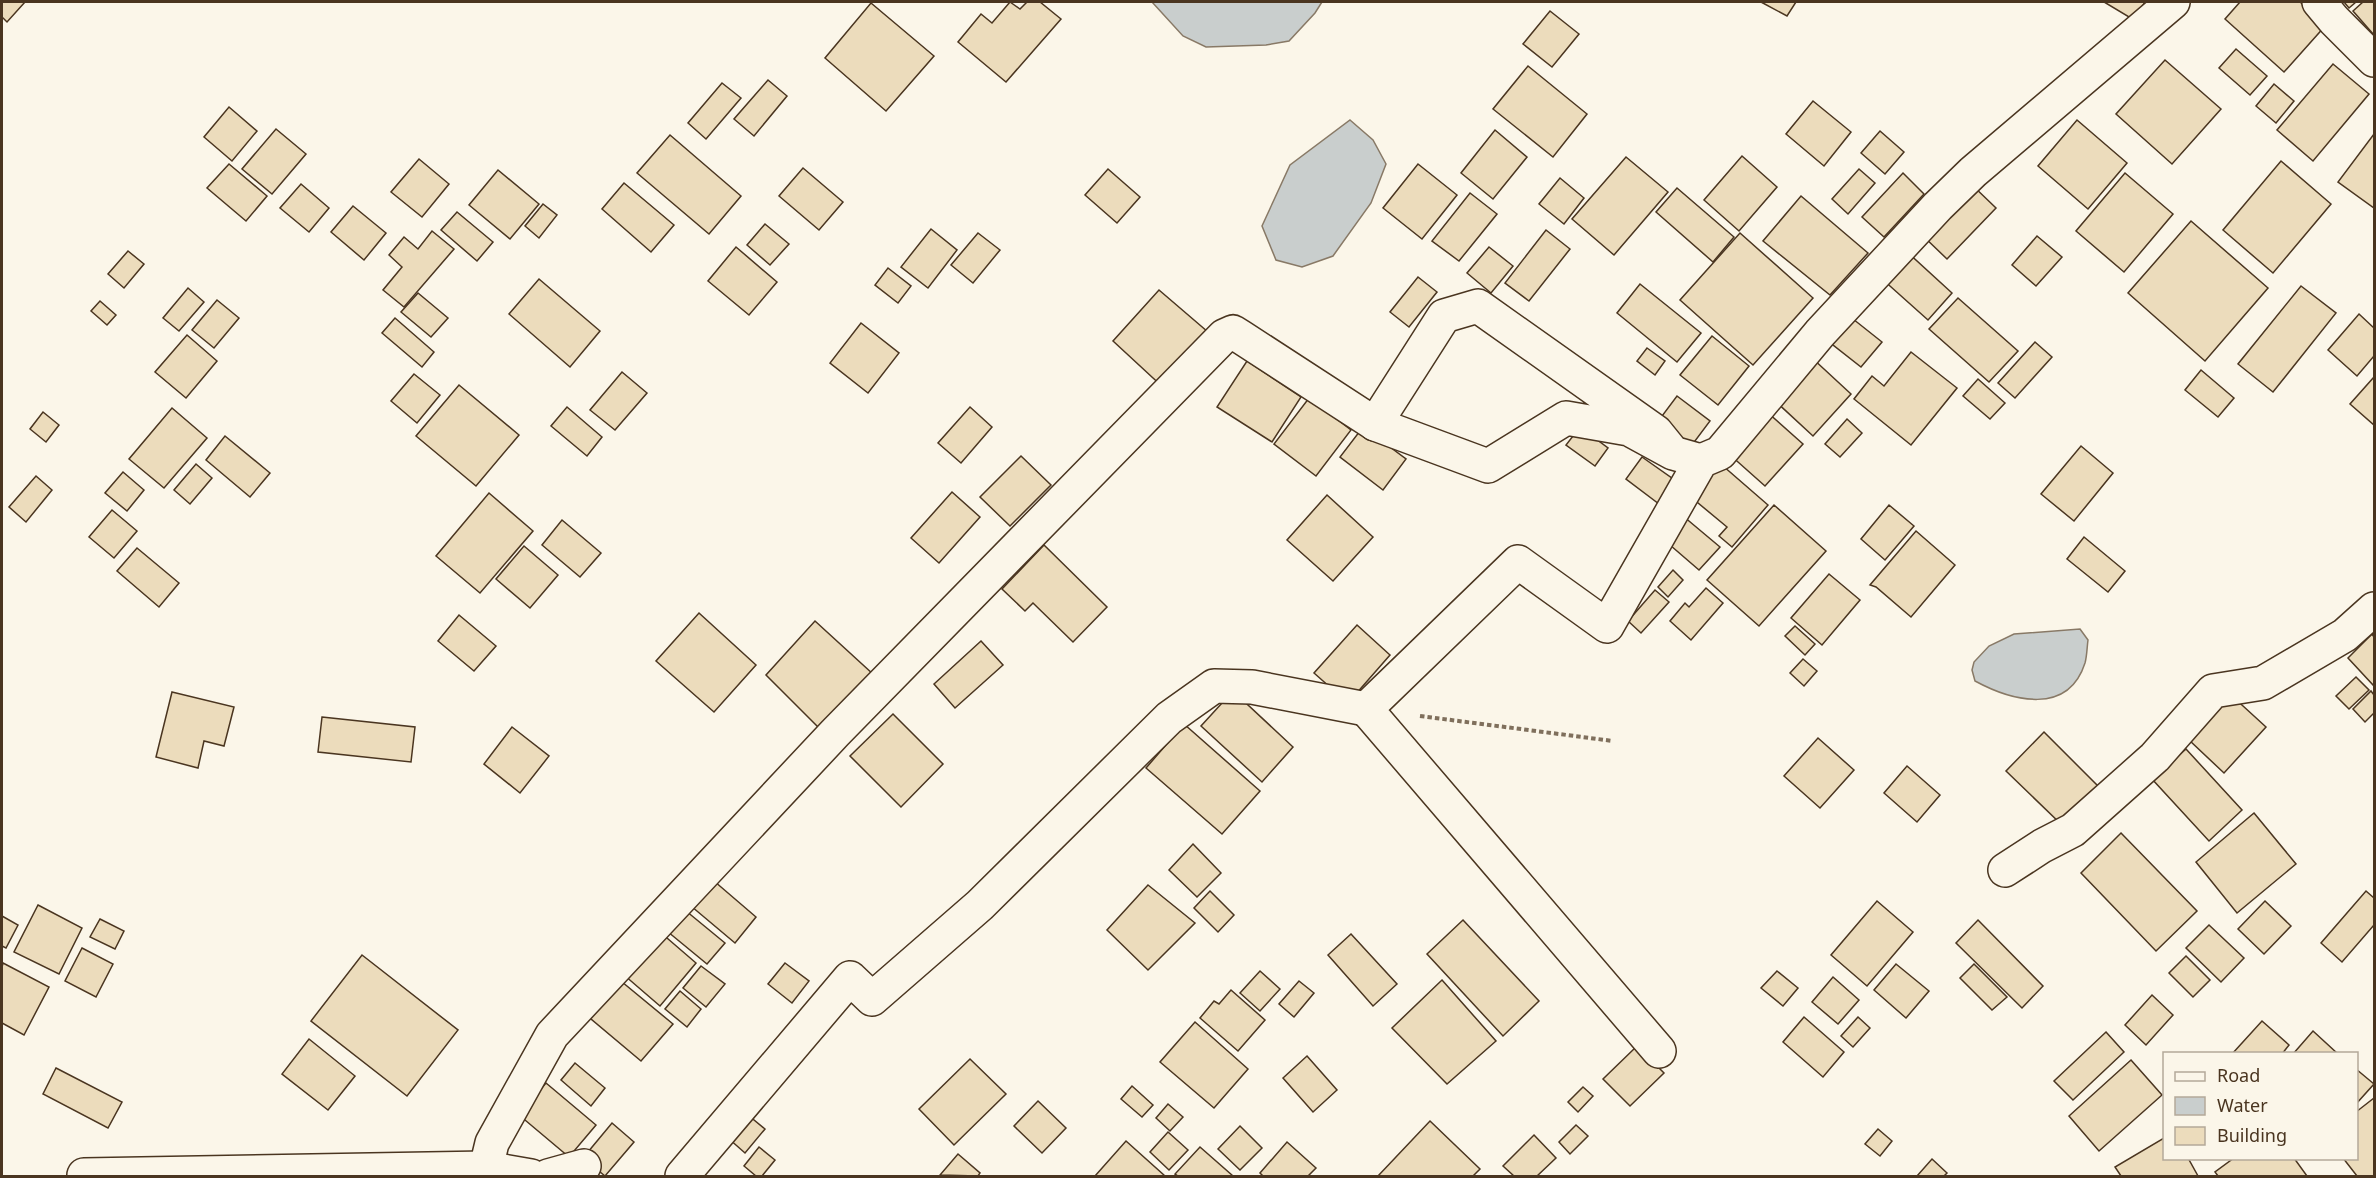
<svg xmlns="http://www.w3.org/2000/svg" width="2376" height="1178" viewBox="0 0 2376 1178" font-family="'Noto Sans',sans-serif">
  <rect width="100%" height="100%" fill="#fbf6e9"/>
  <g fill="#c9cecd" stroke="#887966" stroke-width="1.5">
    <polygon points="1152,2 1322,2 1315,13 1289,41 1266,45 1206,47 1183,36"/>
    <polygon points="1350,120 1373,140 1386,164 1371,203 1333,256 1302,267 1276,260 1262,226 1290,165"/>
    <path d="M2080 629 2088 640C2087 647 2087 656 2085 663 2068 716 2012 701 1975 681L1972 670 1974 662 1989 646 2014 634Z"/>
  </g>
  <g fill="#ecdcbc" stroke="#4a3520" stroke-width="1.5">
    <polygon points="2,2 25,2 7,22 2,17"/>
    <polygon points="1010,2 1020,9 1027,2 1040,2 1061,19 1006,82 958,42 981,14 992,23"/>
    <polygon points="1761,2 1796,2 1787,16"/>
    <polygon points="2104,2 2145,2 2134,20"/>
    <polygon points="2240,2 2300,2 2326,25 2284,72 2225,19"/>
    <polygon points="2344,2 2356,2 2349,8"/>
    <polygon points="2363,2 2374,2 2374,35 2353,11"/>
    <polygon points="871,3 934,56 886,111 825,58"/>
    <polygon points="1550,11 1579,34 1552,67 1523,44"/>
    <polygon points="2236,49 2267,76 2250,95 2219,68"/>
    <polygon points="2165,60 2221,109 2172,164 2116,114"/>
    <polygon points="2333,64 2369,94 2313,161 2277,130"/>
    <polygon points="1528,66 1587,114 1553,157 1493,109"/>
    <polygon points="768,80 787,96 754,136 734,119"/>
    <polygon points="722,83 741,98 706,139 688,123"/>
    <polygon points="2274,84 2294,101 2276,123 2256,106"/>
    <polygon points="1813,101 1851,132 1824,166 1786,134"/>
    <polygon points="229,107 257,131 232,161 204,137"/>
    <polygon points="2077,120 2127,163 2088,209 2038,166"/>
    <polygon points="276,129 306,154 272,194 242,169"/>
    <polygon points="1495,130 1527,157 1493,199 1461,173"/>
    <polygon points="1880,131 1904,152 1885,174 1861,153"/>
    <polygon points="2374,134 2374,208 2338,182"/>
    <polygon points="670,135 741,196 709,234 637,173"/>
    <polygon points="1742,156 1777,187 1739,231 1704,200"/>
    <polygon points="1626,157 1668,192 1614,255 1572,219"/>
    <polygon points="419,159 449,184 422,217 391,192"/>
    <polygon points="2281,161 2331,204 2273,273 2223,230"/>
    <polygon points="229,164 267,196 246,221 207,188"/>
    <polygon points="1418,164 1457,195 1422,239 1383,208"/>
    <polygon points="803,168 843,202 819,230 779,196"/>
    <polygon points="1108,169 1140,197 1117,223 1085,195"/>
    <polygon points="1859,169 1875,183 1848,214 1832,199"/>
    <polygon points="498,170 539,204 510,239 469,205"/>
    <polygon points="1903,173 1924,194 1884,237 1862,217"/>
    <polygon points="2125,173 2173,214 2124,272 2076,231"/>
    <polygon points="1560,178 1584,198 1564,224 1539,204"/>
    <polygon points="624,183 674,225 651,252 602,209"/>
    <polygon points="1970,183 1996,208 1947,259 1921,234"/>
    <polygon points="301,184 329,208 309,232 280,208"/>
    <polygon points="1677,188 1734,237 1713,262 1656,212"/>
    <polygon points="1470,193 1497,214 1459,261 1432,241"/>
    <polygon points="1801,196 1868,253 1830,295 1763,241"/>
    <polygon points="543,204 557,215 539,238 525,226"/>
    <polygon points="353,206 386,233 364,260 331,232"/>
    <polygon points="457,212 493,242 477,261 441,230"/>
    <polygon points="2191,221 2268,288 2205,361 2128,293"/>
    <polygon points="765,224 789,244 770,265 747,245"/>
    <polygon points="931,229 957,250 928,288 901,267"/>
    <polygon points="1546,230 1570,249 1529,301 1505,283"/>
    <polygon points="432,231 454,249 404,307 383,290 402,267 389,255 404,237 418,249"/>
    <polygon points="978,233 1000,250 973,283 951,265"/>
    <polygon points="1740,233 1813,298 1753,365 1680,300"/>
    <polygon points="2037,236 2062,257 2036,286 2012,265"/>
    <polygon points="736,247 777,282 749,315 708,281"/>
    <polygon points="1489,247 1513,266 1491,293 1467,273"/>
    <polygon points="1905,250 1952,293 1928,320 1881,278"/>
    <polygon points="128,251 144,264 124,288 108,274"/>
    <polygon points="888,268 911,286 898,303 875,285"/>
    <polygon points="1418,277 1437,292 1409,327 1390,312"/>
    <polygon points="539,279 600,331 570,367 509,314"/>
    <polygon points="1640,284 1701,333 1677,362 1617,313"/>
    <polygon points="2301,286 2336,313 2273,392 2238,364"/>
    <polygon points="188,288 204,302 179,331 163,318"/>
    <polygon points="1159,290 1215,338 1166,390 1113,341"/>
    <polygon points="418,293 448,318 431,337 401,312"/>
    <polygon points="1958,298 2018,351 1989,382 1929,329"/>
    <polygon points="217,300 239,318 214,348 192,330"/>
    <polygon points="100,301 116,315 107,325 91,311"/>
    <polygon points="2359,314 2374,328 2374,356 2357,376 2328,350"/>
    <polygon points="1848,315 1882,342 1861,367 1828,341"/>
    <polygon points="395,318 434,352 422,367 382,333"/>
    <polygon points="861,323 899,353 868,393 830,363"/>
    <polygon points="187,335 217,361 186,398 155,372"/>
    <polygon points="1712,336 1749,366 1718,405 1680,375"/>
    <polygon points="2035,342 2052,357 2015,398 1998,383"/>
    <polygon points="1647,348 1665,361 1655,375 1637,361"/>
    <polygon points="1911,352 1957,388 1911,445 1854,399 1872,376 1884,386"/>
    <polygon points="1811,357 1851,394 1813,436 1773,399"/>
    <polygon points="1247,361 1301,397 1272,442 1217,407"/>
    <polygon points="2201,370 2234,398 2218,417 2185,390"/>
    <polygon points="622,372 647,393 615,430 590,410"/>
    <polygon points="414,374 440,395 417,423 391,401"/>
    <polygon points="2374,377 2374,425 2350,404"/>
    <polygon points="1978,379 2005,403 1990,419 1963,396"/>
    <polygon points="459,385 519,435 476,486 416,436"/>
    <polygon points="1677,396 1710,421 1692,445 1659,420"/>
    <polygon points="1309,398 1351,430 1316,476 1274,444"/>
    <polygon points="567,407 602,437 587,456 551,426"/>
    <polygon points="970,407 992,427 961,463 938,443"/>
    <polygon points="172,408 207,438 164,488 129,459"/>
    <polygon points="1766,411 1803,444 1765,486 1729,454"/>
    <polygon points="43,412 59,425 46,442 30,429"/>
    <polygon points="1847,419 1862,433 1840,457 1825,444"/>
    <polygon points="1363,427 1406,459 1383,490 1340,457"/>
    <polygon points="1580,427 1608,448 1595,466 1566,445"/>
    <polygon points="225,436 270,473 250,497 206,460"/>
    <polygon points="2081,446 2113,473 2074,521 2041,494"/>
    <polygon points="1021,456 1051,485 1010,526 980,497"/>
    <polygon points="1642,457 1676,481 1659,504 1626,479"/>
    <polygon points="1715,459 1768,505 1732,547 1719,536 1727,527 1686,493"/>
    <polygon points="196,464 212,478 190,504 174,490"/>
    <polygon points="123,472 144,490 127,511 105,493"/>
    <polygon points="36,476 52,490 26,522 9,507"/>
    <polygon points="952,492 980,517 939,563 911,538"/>
    <polygon points="489,493 533,531 480,593 436,556"/>
    <polygon points="1327,495 1373,537 1333,581 1287,540"/>
    <polygon points="1774,505 1826,551 1759,626 1707,580"/>
    <polygon points="1889,505 1914,526 1885,560 1861,539"/>
    <polygon points="112,510 137,531 114,558 89,537"/>
    <polygon points="1683,516 1720,547 1699,570 1663,539"/>
    <polygon points="562,520 601,553 580,577 542,545"/>
    <polygon points="1916,531 1955,565 1911,617 1876,587 1870,585"/>
    <polygon points="2084,537 2125,571 2108,592 2067,559"/>
    <polygon points="1044,545 1107,607 1073,642 1033,603 1025,611 1002,589"/>
    <polygon points="524,546 558,575 530,608 496,579"/>
    <polygon points="137,548 179,583 159,607 117,571"/>
    <polygon points="1673,570 1683,580 1668,597 1658,587"/>
    <polygon points="1829,574 1860,600 1822,645 1791,618"/>
    <polygon points="1706,588 1723,603 1691,640 1670,621 1685,603 1689,607"/>
    <polygon points="1655,590 1669,602 1641,633 1628,621"/>
    <polygon points="699,613 756,665 714,712 656,661"/>
    <polygon points="459,615 496,646 474,671 438,641"/>
    <polygon points="815,621 874,675 820,729 766,675"/>
    <polygon points="1357,625 1390,655 1348,703 1314,673"/>
    <polygon points="1795,626 1815,644 1805,655 1785,636"/>
    <polygon points="2372,634 2374,637 2374,686 2348,658"/>
    <polygon points="981,641 1003,665 955,708 934,684"/>
    <polygon points="1803,659 1817,671 1804,686 1790,673"/>
    <polygon points="2356,677 2369,690 2349,709 2336,696"/>
    <polygon points="1233,691 1293,747 1262,782 1201,726"/>
    <polygon points="2371,691 2374,695 2374,713 2365,722 2353,709"/>
    <polygon points="172,692 234,707 224,746 204,741 198,768 156,757"/>
    <polygon points="2231,695 2266,727 2224,773 2189,740"/>
    <polygon points="893,714 943,764 901,807 850,756"/>
    <polygon points="322,717 415,727 411,762 318,752"/>
    <polygon points="1184,724 1260,791 1222,834 1146,768"/>
    <polygon points="512,727 549,756 520,793 484,764"/>
    <polygon points="2044,732 2102,790 2065,828 2006,771"/>
    <polygon points="1818,738 1854,770 1820,808 1784,776"/>
    <polygon points="2186,749 2242,810 2209,841 2152,779"/>
    <polygon points="1907,766 1940,795 1917,822 1884,793"/>
    <polygon points="2254,813 2296,864 2237,913 2196,862"/>
    <polygon points="2121,833 2197,911 2156,951 2081,873"/>
    <polygon points="1193,844 1221,873 1197,897 1169,870"/>
    <polygon points="707,875 756,917 735,943 685,901"/>
    <polygon points="1148,885 1195,923 1148,970 1107,930"/>
    <polygon points="1210,891 1234,915 1218,932 1194,908"/>
    <polygon points="2366,891 2374,898 2374,925 2342,962 2321,943"/>
    <polygon points="1877,901 1913,932 1867,986 1831,955"/>
    <polygon points="2265,901 2291,926 2264,954 2238,929"/>
    <polygon points="38,905 82,928 59,974 14,952"/>
    <polygon points="680,906 725,943 707,964 662,927"/>
    <polygon points="2,916 18,925 6,948 2,946"/>
    <polygon points="100,919 124,931 115,949 90,937"/>
    <polygon points="1463,920 1539,1001 1503,1036 1427,954"/>
    <polygon points="1978,920 2043,986 2022,1008 1956,943"/>
    <polygon points="2209,925 2244,958 2221,982 2186,948"/>
    <polygon points="660,932 696,963 660,1006 624,975"/>
    <polygon points="1351,934 1397,984 1373,1006 1328,955"/>
    <polygon points="82,948 113,964 96,997 65,981"/>
    <polygon points="362,955 458,1030 407,1096 311,1021"/>
    <polygon points="2186,956 2210,980 2193,997 2169,973"/>
    <polygon points="3,963 49,987 24,1035 2,1023 2,967"/>
    <polygon points="785,963 809,981 792,1003 768,984"/>
    <polygon points="1896,964 1929,991 1906,1018 1874,990"/>
    <polygon points="1974,964 2007,997 1992,1010 1960,978"/>
    <polygon points="701,966 725,984 706,1007 683,988"/>
    <polygon points="1260,971 1280,989 1260,1011 1240,993"/>
    <polygon points="1777,971 1798,988 1783,1006 1761,988"/>
    <polygon points="616,977 673,1024 641,1061 585,1014"/>
    <polygon points="1833,977 1859,1000 1838,1024 1812,1002"/>
    <polygon points="1442,980 1496,1041 1447,1084 1392,1028"/>
    <polygon points="1299,981 1314,993 1294,1017 1279,1004"/>
    <polygon points="1231,990 1265,1020 1238,1051 1200,1018 1214,1001 1219,1004"/>
    <polygon points="680,991 701,1009 687,1027 665,1009"/>
    <polygon points="2152,995 2173,1015 2146,1045 2125,1025"/>
    <polygon points="1804,1017 1844,1052 1823,1077 1783,1042"/>
    <polygon points="1858,1017 1870,1028 1853,1047 1841,1036"/>
    <polygon points="2262,1021 2289,1045 2282,1054 2232,1054"/>
    <polygon points="1195,1022 1248,1069 1214,1108 1160,1062"/>
    <polygon points="2313,1031 2338,1054 2293,1054"/>
    <polygon points="2106,1032 2124,1052 2073,1100 2054,1081"/>
    <polygon points="309,1039 355,1076 328,1110 282,1074"/>
    <polygon points="1637,1046 1664,1073 1630,1106 1603,1079"/>
    <polygon points="1307,1056 1337,1090 1313,1112 1283,1078"/>
    <polygon points="970,1059 1006,1094 954,1145 919,1109"/>
    <polygon points="2131,1060 2162,1095 2099,1151 2069,1116"/>
    <polygon points="575,1063 605,1088 591,1106 561,1080"/>
    <polygon points="56,1068 122,1102 108,1128 43,1094"/>
    <polygon points="2356,1069 2374,1084 2356,1104"/>
    <polygon points="546,1083 596,1125 569,1157 519,1115"/>
    <polygon points="1132,1086 1153,1105 1142,1117 1121,1099"/>
    <polygon points="1583,1087 1593,1096 1578,1112 1568,1102"/>
    <polygon points="2374,1098 2374,1176 2357,1176 2343,1158 2356,1158 2356,1112"/>
    <polygon points="1038,1101 1066,1128 1042,1153 1014,1126"/>
    <polygon points="1168,1104 1183,1117 1170,1131 1156,1118"/>
    <polygon points="748,1115 765,1129 745,1153 728,1138"/>
    <polygon points="1430,1121 1480,1169 1473,1176 1378,1176"/>
    <polygon points="612,1123 634,1142 605,1176 583,1158"/>
    <polygon points="1576,1125 1588,1136 1570,1154 1559,1142"/>
    <polygon points="1240,1126 1262,1148 1240,1170 1218,1149"/>
    <polygon points="1878,1129 1892,1141 1880,1156 1865,1144"/>
    <polygon points="1168,1132 1188,1150 1169,1170 1150,1152"/>
    <polygon points="1534,1135 1556,1158 1537,1176 1514,1176 1503,1166"/>
    <polygon points="2164,1138 2164,1158 2188,1158 2198,1176 2121,1176 2115,1167"/>
    <polygon points="1126,1141 1165,1176 1095,1176"/>
    <polygon points="1287,1142 1316,1168 1308,1176 1263,1176 1260,1173"/>
    <polygon points="759,1147 775,1160 762,1176 756,1176 744,1166"/>
    <polygon points="1200,1147 1233,1176 1178,1176 1175,1174"/>
    <polygon points="958,1154 980,1173 978,1176 940,1175"/>
    <polygon points="2234,1158 2294,1158 2307,1176 2218,1176 2215,1172"/>
    <polygon points="1932,1159 1947,1173 1944,1176 1917,1176"/>
  </g>
  <g fill="none" stroke-linecap="round" stroke-linejoin="round">
    <g stroke="#4a3520" stroke-width="36">
      <g id="minor">
        <polyline points="2319,2 2334,20 2374,60"/>
        <polyline points="1673,453 1656,432 1478,306 1444,316 1375,424 1488,466 1566,418 1629,429 1673,453 1701,461"/>
        <polyline points="2005,870 2042,846 2073,830 2155,757 2213,691 2263,683 2345,635 2374,609"/>
        <polyline points="1659,1051 1366,709 1518,562 1607,626 1701,461 1720,453 1820,333 1938,206 1973,172 2173,2"/>
        <polyline points="486,1168 492,1143 552,1035 835,733 1224,336 1233,332 1241,337 1375,424"/>
        <polyline points="84,1175 486,1168 531,1176"/>
        <polyline points="548,1176 584,1166"/>
        <polyline points="682,1176 850,978 872,999 980,905 1169,718 1214,686 1252,687 1366,709"/>
      </g>
    </g>
    <polyline stroke="#7f6f5c" stroke-width="4" stroke-dasharray="4.5 3" stroke-linecap="butt" points="1420,716 1613,741"/>
    <use href="#minor" stroke="#fbf6e9" stroke-width="33"/>
  </g>
  <rect width="2376" height="1178" fill="none" stroke="#4a3520" stroke-width="6"/>
  <rect x="2163" y="1052" width="195" height="108" fill="#fbf6e9" stroke="#b4a999" stroke-width="1.5"/>
  <rect x="2175" y="1072" width="30" height="9" fill="#fbf6e9" stroke="#b4a999" stroke-width="1.5"/>
  <text x="2217" y="1082" font-size="18" fill="#4a3520">Road</text>
  <rect x="2175" y="1097" width="30" height="18" fill="#c9cecd" stroke="#b4a999" stroke-width="1.5"/>
  <text x="2217" y="1112" font-size="18" fill="#4a3520">Water</text>
  <rect x="2175" y="1127" width="30" height="18" fill="#ecdcbc" stroke="#b4a999" stroke-width="1.5"/>
  <text x="2217" y="1142" font-size="18" fill="#4a3520">Building</text>
</svg>
